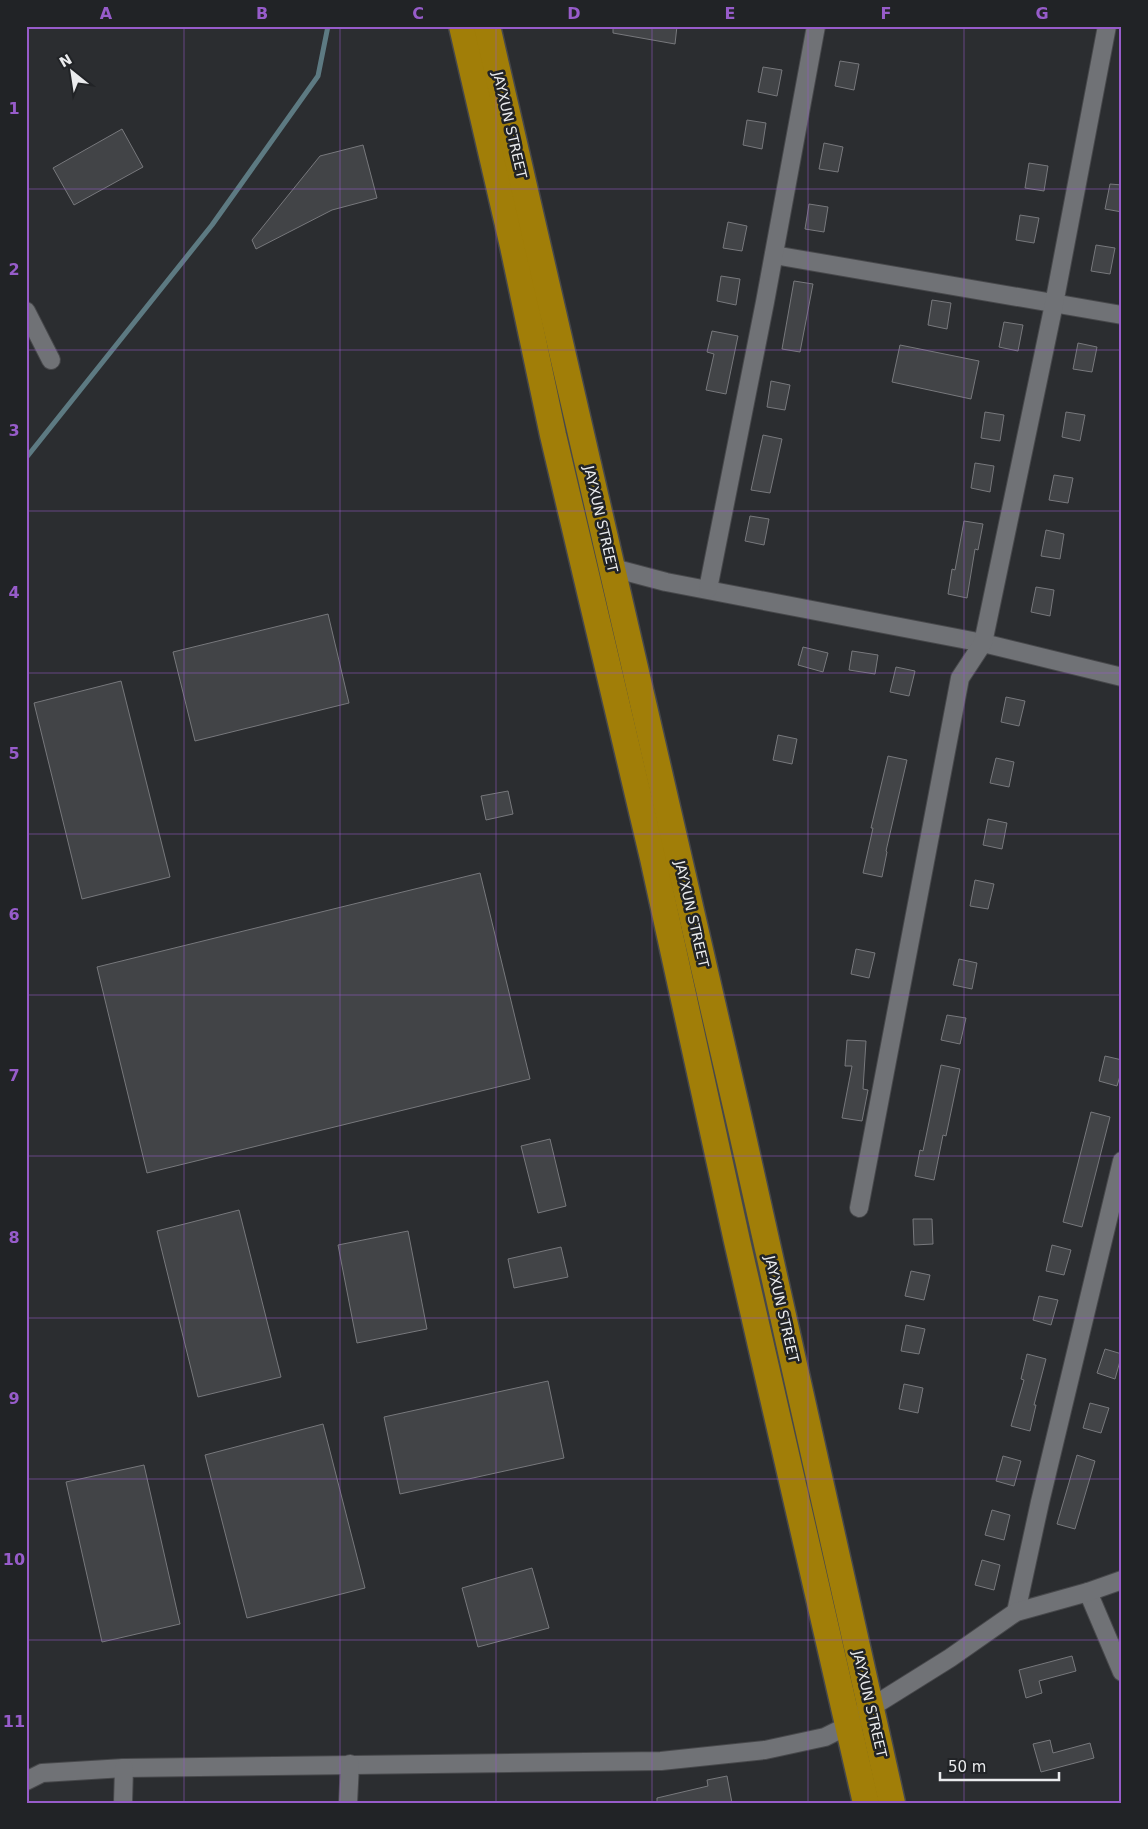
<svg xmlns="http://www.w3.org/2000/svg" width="1148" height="1829" viewBox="0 0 1148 1829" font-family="'DejaVu Sans',sans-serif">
  <rect width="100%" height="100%" fill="#2b2d30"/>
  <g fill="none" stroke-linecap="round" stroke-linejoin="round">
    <polyline stroke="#5d7a82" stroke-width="5" points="26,458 212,225 318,76 328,26"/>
  </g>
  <g fill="#424447" stroke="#77787c">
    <polygon points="613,26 677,26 675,44 613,33"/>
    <polygon points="840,61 859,64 854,90 835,86"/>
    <polygon points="763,67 782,70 777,96 758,92"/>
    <polygon points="747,120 766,123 762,149 743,145"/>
    <polygon points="122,129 143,167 74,205 53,168"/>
    <polygon points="824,143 843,147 838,172 819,169"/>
    <polygon points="363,145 377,198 332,210 256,249 252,240 320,156"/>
    <polygon points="1029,163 1048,166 1044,191 1025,188"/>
    <polygon points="1110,184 1122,185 1122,212 1105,209"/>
    <polygon points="809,204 828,207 824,232 805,229"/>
    <polygon points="1020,215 1039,218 1034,243 1016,240"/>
    <polygon points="728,222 747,226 742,251 723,248"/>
    <polygon points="1096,245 1115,248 1110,274 1091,271"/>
    <polygon points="721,276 740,279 736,305 717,301"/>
    <polygon points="794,281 813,284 800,352 782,349"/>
    <polygon points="932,300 951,303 947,329 928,325"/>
    <polygon points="1004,322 1023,325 1018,351 999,347"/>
    <polygon points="712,331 738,336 726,394 706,390 714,354 707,352"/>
    <polygon points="1078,343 1097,347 1092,372 1073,369"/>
    <polygon points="900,345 979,361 971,399 892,382"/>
    <polygon points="771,381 790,385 785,410 767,407"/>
    <polygon points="985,412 1004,415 1000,441 981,438"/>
    <polygon points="1066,412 1085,415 1080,441 1062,437"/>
    <polygon points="763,435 782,439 770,493 751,490"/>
    <polygon points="975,463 994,466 990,492 971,488"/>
    <polygon points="1054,475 1073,478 1068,503 1049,500"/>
    <polygon points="750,516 769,519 764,545 745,541"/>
    <polygon points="964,521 983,524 978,550 975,549 967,598 948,594 952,569 955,570"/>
    <polygon points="1046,530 1064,534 1060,559 1041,556"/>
    <polygon points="1036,587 1054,590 1050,616 1031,612"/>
    <polygon points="328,614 349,703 195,741 173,652"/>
    <polygon points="803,647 828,653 823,672 798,665"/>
    <polygon points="852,651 878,655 875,674 849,670"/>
    <polygon points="896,667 915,671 909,696 890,692"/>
    <polygon points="121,681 170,877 82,899 34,703"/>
    <polygon points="1006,697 1025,701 1019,726 1001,722"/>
    <polygon points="778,735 797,739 792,764 773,760"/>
    <polygon points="888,756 907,760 886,851 887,852 882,877 863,873 873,828 871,828"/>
    <polygon points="996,758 1014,762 1009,787 990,783"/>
    <polygon points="508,791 513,814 486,820 481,796"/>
    <polygon points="988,819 1007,823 1002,849 983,845"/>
    <polygon points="480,873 530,1079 147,1173 97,967"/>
    <polygon points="975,880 994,884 988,909 970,906"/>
    <polygon points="856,949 875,953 869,978 851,974"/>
    <polygon points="959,959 977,963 972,989 953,985"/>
    <polygon points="947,1015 966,1018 960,1044 941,1040"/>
    <polygon points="847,1040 866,1041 863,1089 868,1090 862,1121 842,1118 852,1066 845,1066"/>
    <polygon points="1105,1056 1122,1060 1122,1069 1117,1086 1099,1081"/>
    <polygon points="941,1065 960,1069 946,1136 943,1135 934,1180 915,1176 920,1150 923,1151"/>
    <polygon points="1091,1112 1110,1117 1082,1227 1063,1222"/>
    <polygon points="550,1139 566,1206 538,1213 521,1146"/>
    <polygon points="239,1210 281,1377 198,1397 157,1231"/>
    <polygon points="913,1219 932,1219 933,1244 914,1245"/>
    <polygon points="408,1231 427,1329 357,1343 338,1245"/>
    <polygon points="1052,1245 1071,1250 1064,1275 1046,1271"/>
    <polygon points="561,1247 568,1277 514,1288 508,1259"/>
    <polygon points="911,1271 930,1275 924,1300 905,1296"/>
    <polygon points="1039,1296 1058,1300 1051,1325 1033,1320"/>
    <polygon points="906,1325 925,1329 919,1354 901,1351"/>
    <polygon points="1105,1349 1122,1354 1115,1379 1097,1373"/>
    <polygon points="1027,1354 1046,1359 1034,1405 1036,1405 1030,1431 1011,1426 1024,1380 1021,1379"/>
    <polygon points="548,1381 564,1458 400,1494 384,1417"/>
    <polygon points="904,1384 923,1388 918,1413 899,1409"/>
    <polygon points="1090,1403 1109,1408 1101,1433 1083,1428"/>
    <polygon points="323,1424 365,1588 247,1618 205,1455"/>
    <polygon points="1077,1455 1095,1461 1075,1529 1057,1524"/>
    <polygon points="1003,1456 1021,1461 1014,1486 996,1481"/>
    <polygon points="144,1465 180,1624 102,1642 66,1482"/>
    <polygon points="992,1510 1010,1515 1004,1540 985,1535"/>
    <polygon points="982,1560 1000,1565 994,1590 975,1585"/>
    <polygon points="532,1568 549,1628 478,1647 462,1588"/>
    <polygon points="1072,1656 1076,1671 1039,1681 1042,1693 1026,1698 1019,1670"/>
    <polygon points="1050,1740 1053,1753 1090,1743 1094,1758 1041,1772 1033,1744"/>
    <polygon points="727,1776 732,1803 657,1803 657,1798 708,1786 707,1780"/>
  </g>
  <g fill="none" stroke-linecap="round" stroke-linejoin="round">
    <g stroke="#47484b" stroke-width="20">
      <g id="minor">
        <polyline points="774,255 1122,315"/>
        <polyline points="26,311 51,360"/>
        <polyline points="613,568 666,582 983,643 1122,677"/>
        <polyline points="708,589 765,302 816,26"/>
        <polyline points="859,1208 960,678 983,643 1054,304 1107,26"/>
        <polyline points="1088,1592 1122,1672"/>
        <polyline points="1016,1612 1040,1502 1122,1161"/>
        <polyline points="26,1781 42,1773 124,1768 661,1761 765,1750 825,1737 849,1725 870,1708 950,1658 1016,1612 1088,1592 1122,1580"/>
        <polyline points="123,1803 124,1768"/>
        <polyline points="348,1803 350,1764"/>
      </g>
    </g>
    <g stroke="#47484b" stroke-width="29">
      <g id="highway">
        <polyline points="462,26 513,246 553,435 653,858 737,1241 866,1803"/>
        <polyline points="487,26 741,1128 892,1803"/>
      </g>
    </g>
    <use href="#minor" stroke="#707276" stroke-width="18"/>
    <use href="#highway" stroke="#a17e08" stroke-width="26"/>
  </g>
  <path fill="none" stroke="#975cca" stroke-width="1" stroke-opacity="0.55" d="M184 26V1803M340 26V1803M496 26V1803M652 26V1803M808 26V1803M964 26V1803M26 189H1122M26 350H1122M26 511H1122M26 673H1122M26 834H1122M26 995H1122M26 1156H1122M26 1318H1122M26 1479H1122M26 1640H1122"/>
  <g text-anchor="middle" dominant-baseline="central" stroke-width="5" stroke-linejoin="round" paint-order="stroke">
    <g font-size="14" fill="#eaebed" stroke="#212326">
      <text transform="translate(510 125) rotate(77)">JAYXUN STREET</text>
      <text transform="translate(601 519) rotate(77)">JAYXUN STREET</text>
      <text transform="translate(692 914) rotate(77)">JAYXUN STREET</text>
      <text transform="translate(782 1309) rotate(77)">JAYXUN STREET</text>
      <text transform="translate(870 1704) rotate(77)">JAYXUN STREET</text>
    </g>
  </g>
  <rect width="1148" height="1829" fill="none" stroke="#212326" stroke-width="55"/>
  <g transform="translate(72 72) rotate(330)" stroke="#212326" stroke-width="4" paint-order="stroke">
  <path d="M0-4L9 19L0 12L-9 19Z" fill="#eaebed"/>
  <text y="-8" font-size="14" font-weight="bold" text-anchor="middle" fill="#eaebed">N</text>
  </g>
  <path d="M940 1772v8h119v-8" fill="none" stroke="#eaebed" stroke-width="2.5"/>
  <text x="948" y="1772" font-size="15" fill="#eaebed" stroke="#212326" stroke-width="4" paint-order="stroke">50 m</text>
  <rect x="28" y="28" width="1092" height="1774" fill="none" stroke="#975cca" stroke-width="2"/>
  <g font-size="16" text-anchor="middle" font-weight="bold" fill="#975cca">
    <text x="106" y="19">A</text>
    <text x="262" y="19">B</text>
    <text x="418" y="19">C</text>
    <text x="574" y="19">D</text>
    <text x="730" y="19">E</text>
    <text x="886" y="19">F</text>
    <text x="1042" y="19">G</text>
    <text x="14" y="114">1</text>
    <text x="14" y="275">2</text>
    <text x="14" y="436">3</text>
    <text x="14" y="598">4</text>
    <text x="14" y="759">5</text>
    <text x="14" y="920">6</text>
    <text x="14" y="1081">7</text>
    <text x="14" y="1243">8</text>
    <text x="14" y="1404">9</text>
    <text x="14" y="1565">10</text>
    <text x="14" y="1727">11</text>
  </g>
</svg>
